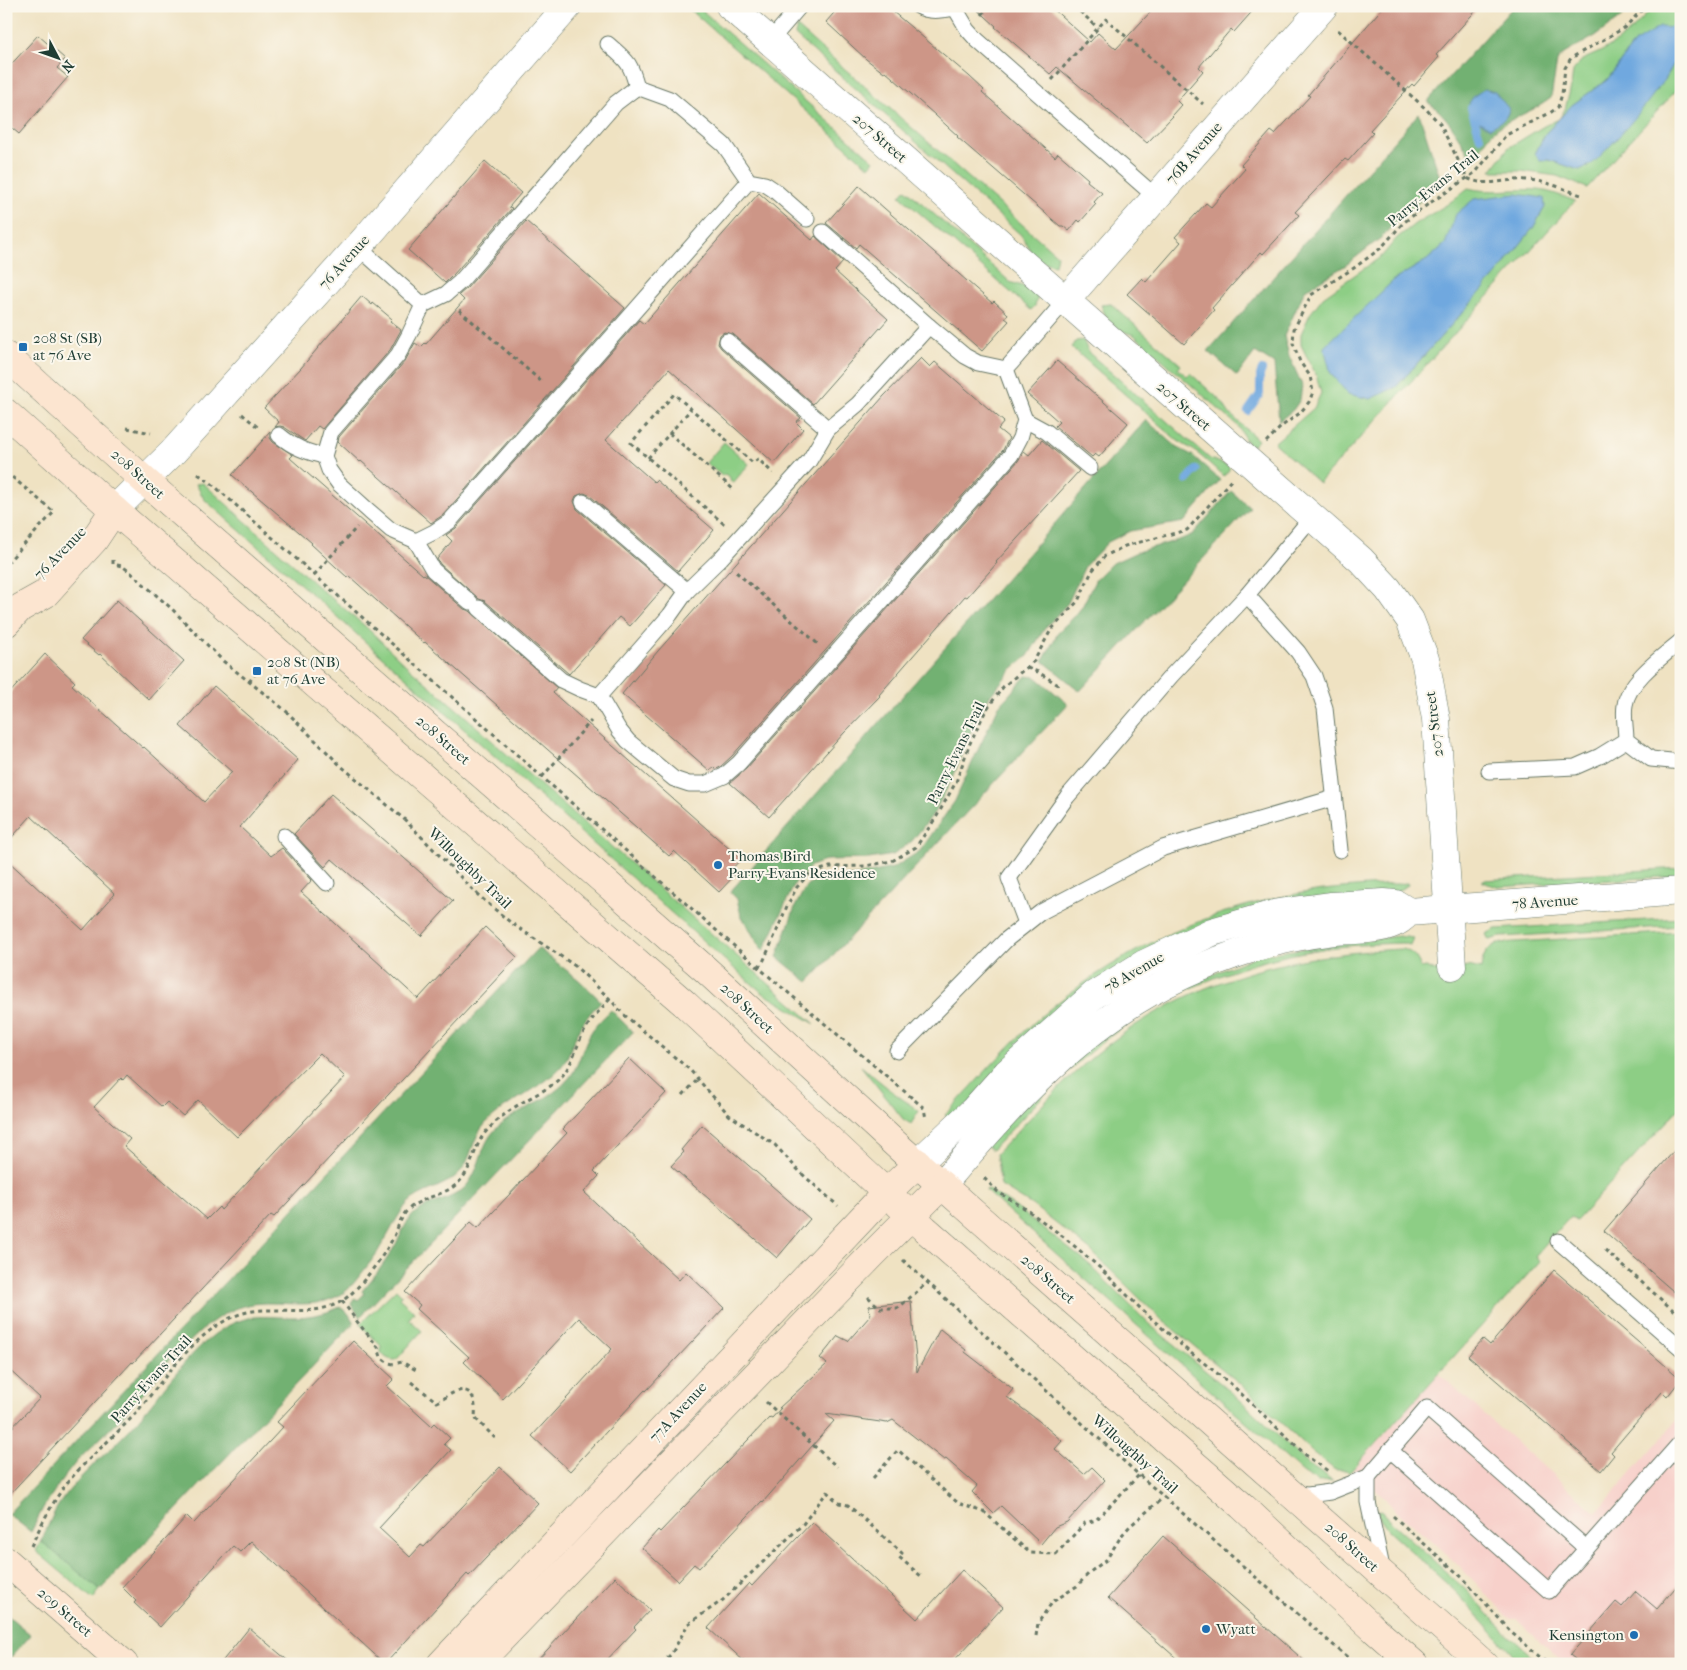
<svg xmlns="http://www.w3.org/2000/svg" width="1687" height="1670" viewBox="0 0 1687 1670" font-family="'IM FELL French Canon',serif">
  <rect width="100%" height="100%" fill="#fbf7ec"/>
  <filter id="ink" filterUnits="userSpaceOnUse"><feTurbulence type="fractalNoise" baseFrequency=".02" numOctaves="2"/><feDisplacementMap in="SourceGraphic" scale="10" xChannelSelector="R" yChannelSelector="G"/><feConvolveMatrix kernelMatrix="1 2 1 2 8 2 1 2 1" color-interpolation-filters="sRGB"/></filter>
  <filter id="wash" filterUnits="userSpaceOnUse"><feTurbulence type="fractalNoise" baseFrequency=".0096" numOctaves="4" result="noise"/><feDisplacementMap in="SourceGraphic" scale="20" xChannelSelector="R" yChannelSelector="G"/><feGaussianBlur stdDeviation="1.12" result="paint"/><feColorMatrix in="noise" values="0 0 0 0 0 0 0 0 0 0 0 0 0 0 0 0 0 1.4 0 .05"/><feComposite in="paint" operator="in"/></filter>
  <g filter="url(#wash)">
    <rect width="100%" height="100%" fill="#efe2c2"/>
    <polygon fill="#f7d0ca" points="1439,1374 1596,1513 1681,1416 1681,1664 1564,1664 1517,1620 1510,1620 1479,1586 1437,1545 1394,1509 1382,1495 1353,1470"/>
    <g fill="#8dce85" stroke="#56865c" fill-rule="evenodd">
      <polygon points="686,6 697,6 874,161 869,167"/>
      <polygon points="1654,6 1681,6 1681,35 1675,28 1634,43 1607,80 1572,105 1545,134 1535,154 1540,160 1549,160 1579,170 1591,165 1619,136 1669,73 1681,47 1681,85 1587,188 1557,176 1521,171 1491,171 1508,148 1544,126 1559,119 1565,109 1571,87 1573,71 1582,60 1600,52 1615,43 1633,29"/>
      <path d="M797 27 1057 255 1055 265C1034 262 1031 251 1021 235L795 35Z"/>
      <path d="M1468 188C1491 194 1515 188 1538 190 1550 191 1564 197 1575 201L1319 483 1274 443 1314 408 1321 393 1316 375 1301 345V334L1310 314 1323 297 1382 256 1397 238 1416 223 1448 204ZM1545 207 1533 228 1496 275 1396 387 1373 302 1394 280 1427 260 1445 244Z"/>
      <polygon points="906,189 1010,282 1031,289 1038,296 1035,306 1031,310 900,196"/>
      <polygon points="1111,304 1181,365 1178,369 1187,376 1190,373 1222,402 1229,413 1258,440 1254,445 1249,446 1238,426 1134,335 1119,330 1107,319 1101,305"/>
      <polygon points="1083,340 1089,353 1210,459 1229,466 1229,470 1224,476 1195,451 1178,441 1071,347 1076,341"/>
      <polygon points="724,442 749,464 733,483 730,481 731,479 725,474 722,476 706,463"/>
      <polygon points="203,483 317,586 365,626 407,666 465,716 536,781 815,1024 763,993 745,978 204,499 196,484"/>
      <polygon points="1681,868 1681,875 1678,876 1497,887 1483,882 1483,880"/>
      <path d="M1407 883 1408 885 1395 892 1198 930 950 1119 945 1115C980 1078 1013 1039 1052 1007 1125 948 1215 906 1309 892 1341 887 1374 886 1407 883Z"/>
      <polygon points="1681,918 1681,926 1501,937 1489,940 1486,934 1496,929"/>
      <path d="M1681 932V1106L1576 1221 1570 1217 1535 1257 1540 1261 1349 1473 1346 1470H1335L1311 1451 1237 1381 1162 1320 1089 1249 1032 1205 1001 1186 996 1154C1028 1121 1059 1085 1095 1055 1186 980 1287 954 1402 949 1413 952 1417 957 1421 968L1426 967 1435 971 1468 966 1481 969C1483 955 1486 948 1499 943Z"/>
      <path d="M1398 936 1413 938 1410 945 1402 943C1374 944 1344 945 1316 950 1231 963 1150 1001 1085 1056 1051 1085 1022 1119 992 1150L986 1145 1051 1077 1144 1004 1258 955Z"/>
      <polygon points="861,1066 894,1093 919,1111 911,1124 903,1119"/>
      <polygon points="987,1189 1014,1206 1090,1265 1149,1324 1237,1397 1309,1465 1333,1481 1318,1482 1303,1473 988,1193 986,1190"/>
      <path d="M396 1289 402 1295 399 1298 414 1312 409 1319 422 1331 396 1360C389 1360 385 1358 381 1352V1346L360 1324Z"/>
      <polygon points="1377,1510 1382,1512 1392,1523 1466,1590 1505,1632 1541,1664 1521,1664 1457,1593 1388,1530 1380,1519"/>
      <polygon points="41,1541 100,1590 93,1599 36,1551"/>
    </g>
    <g fill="#72b172" stroke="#487753">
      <path d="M1514 6H1633L1623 16 1597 35 1562 55 1557 61 1551 98C1534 112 1508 118 1493 132 1485 140 1479 152 1473 162 1461 141 1448 114 1427 102Z"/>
      <polygon points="1419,113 1441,181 1429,194 1401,216 1382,237 1346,265 1305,290 1284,336 1289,356 1302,385 1300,400 1293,410 1279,421 1274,364 1255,352 1237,376 1208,351"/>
      <polygon points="1146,420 1178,448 1192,455 1220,480 1184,522 1130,531 1108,542 1085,566 1068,603 1045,628 1028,656 1012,669 989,697 967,739 954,775 934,813 912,841 893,855 869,859 826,860 811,866 795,883 764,950 760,947 741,915 737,899 730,892"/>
      <polygon points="1231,491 1250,508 1080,691 1043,661 1059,631 1074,617 1082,607 1096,579 1111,564 1137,552 1182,539 1193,534"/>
      <polygon points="1026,676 1036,677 1068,704 808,982 777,957 795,907 806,886 820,877 860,875 893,868 920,851 955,801 977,752 999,706"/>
      <path d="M538 948 579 980 601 1001C592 1011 583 1021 577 1034 571 1045 569 1058 560 1068 539 1091 506 1101 485 1124 472 1138 472 1158 461 1171 448 1187 418 1191 407 1204 396 1217 390 1233 381 1246 376 1256 368 1265 361 1274 356 1280 350 1289 343 1293 312 1313 280 1298 247 1305 217 1312 195 1336 175 1357L172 1356 165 1364 167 1366 118 1421 76 1462 59 1484 43 1508 31 1532 8 1514Z"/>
      <path d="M611 1010 633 1032 360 1317 351 1304 355 1298 358 1300 364 1294 362 1291C375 1276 388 1259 397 1242 403 1231 406 1221 415 1213 432 1200 457 1201 470 1181 481 1165 481 1144 495 1130 516 1108 551 1102 570 1077 579 1065 582 1049 589 1036 594 1026 603 1018 611 1010Z"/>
      <path d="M340 1307 348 1313 354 1323 100 1590 41 1541C48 1527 53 1512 62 1500 81 1473 108 1453 130 1429 160 1397 195 1338 236 1322 259 1313 270 1318 292 1317 310 1317 325 1314 340 1307Z"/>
      <polygon points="6,1614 31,1635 11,1657 6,1659"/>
    </g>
    <g fill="#70a8df" stroke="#48728a">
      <path d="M1660 27 1675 28C1680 34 1682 37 1681 45 1678 72 1614 144 1593 163 1589 166 1583 168 1579 170L1549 160H1540L1535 154 1545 134 1572 105 1607 80 1634 43Z"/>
      <path d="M1484 89 1495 92 1509 109C1507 120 1499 123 1490 128L1478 121 1469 103 1474 96Z"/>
      <polygon points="1516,194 1544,198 1545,207 1533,228 1496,275 1396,387 1370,399 1348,394 1331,374 1324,347 1394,280 1427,260 1445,244 1456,214 1474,199"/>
    </g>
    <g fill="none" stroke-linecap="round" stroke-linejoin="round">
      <g stroke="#70a8df" stroke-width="8">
        <polyline points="1668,35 1681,22"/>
        <polyline points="1471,108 1480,137"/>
        <polyline points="1248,411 1260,394 1260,375 1262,370"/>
        <polyline points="1187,480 1196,470"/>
      </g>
    </g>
    <g id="blocks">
      <g fill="#cd9687" fill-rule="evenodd">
        <polygon points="840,6 886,6 969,76 984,90 982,92 1055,157 1058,153 1088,179 1087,181 1102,193 1094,202 1096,204 1080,222 1078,220 1069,231 1063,226 1060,226 957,137 958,136 935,115 885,71 884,73 866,59 826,22"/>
        <polygon points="974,6 1050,6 1090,42 1098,33 1116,49 1156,6 1257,6 1234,32 1231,29 1199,67 1203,71 1177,101 1181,105 1172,115 1173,116 1147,143 1057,67 1050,74 995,27 996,26"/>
        <polygon points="1384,6 1480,6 1436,55 1439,57 1414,86 1412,84 1370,130 1373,133 1348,161 1345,159 1295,212 1299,215 1263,254 1261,252 1212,308 1214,310 1184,344 1127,294 1142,278 1146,282 1181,242 1175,237 1206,203 1211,207 1245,169 1241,165 1271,131 1275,134 1310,96 1308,95"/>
        <polygon points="38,35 65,59 57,68 68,77 19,134 6,123 6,70"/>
        <polygon points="485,161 521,193 509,207 512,208 453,275 445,283 408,250"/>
        <polygon points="859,186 992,303 994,301 1008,314 1005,318 1009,321 982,351 859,244 856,248 826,223"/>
        <polygon points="759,193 812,240 815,236 843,262 835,271 888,319 813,404 733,334 724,332 720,335 718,344 721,348 801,418 796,422 803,429 774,463 669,369 606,440 654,482 656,480 714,530 678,571 589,495 584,493 576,496 574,501 577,509 666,585 630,626 619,617 569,674 485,601 479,599 440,564 437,559 452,541 446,535 456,528 639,320 644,324"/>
        <polygon points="526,221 625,308 443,515 431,523 361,461 360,462 338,442 339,437 405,361 415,343 421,347 425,343 426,344 464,300 459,295 467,288"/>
        <polygon points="362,296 372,305 373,303 392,319 390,321 401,330 390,350 322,429 318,426 305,441 284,427 280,426 275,427 279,422 264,408 301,368"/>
        <polygon points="921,358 930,367 935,362 1004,422 998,429 1009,438 1003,450 732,756 719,768 715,769 713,767 710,771 622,694 658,651 884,396"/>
        <polygon points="1057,361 1128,423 1099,457 1095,454 1092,457 1055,426 1059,422 1027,394"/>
        <polygon points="270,432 270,438 273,442 293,455 290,458 423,575 424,574 464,609 470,611 557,688 553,693 741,859 730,871 735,875 719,892 674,851 669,856 425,642 424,643 349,576 348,578 311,544 312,543 232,475"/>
        <polygon points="1042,440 1079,471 996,562 997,563 967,597 965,596 879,695 880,696 844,733 769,817 730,783 746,769 1018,461 1024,451 1029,455"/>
        <polygon points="117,600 184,661 149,700 100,654 99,655 81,640"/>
        <path d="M45 654 75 682 72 685 143 748 144 747 204 802 232 772 180 726 214 686 298 760 240 827 271 856 282 848 312 880 301 892 418 999 485 927 517 957 274 1217 271 1215 133 1363 132 1362 6 1498V1434L40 1398 6 1367V859L83 930 115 894 31 816 6 844V697ZM320 1053 345 1077 221 1210 219 1207 207 1219 124 1146 130 1139 94 1107 121 1078 123 1080 127 1075 162 1107 167 1102 183 1116 198 1100 237 1137Z"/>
        <polygon points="331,794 453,901 421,936 332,859 325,867 294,834"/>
        <polygon points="629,1058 666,1093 594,1171 599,1176 584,1192 679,1280 686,1272 724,1308 646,1391 645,1390 570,1471 532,1436 612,1349 579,1318 503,1399 464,1362 469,1357 417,1309 420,1305 405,1292 471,1222 478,1228 567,1133 563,1129"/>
        <polygon points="702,1125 810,1219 777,1258 671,1166 684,1152 681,1150"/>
        <polygon points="1681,1143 1681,1298 1604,1231"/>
        <polygon points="1554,1270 1681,1379 1667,1397 1662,1392 1611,1452 1614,1455 1601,1471 1468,1356 1483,1339 1490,1345"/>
        <polygon points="911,1301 917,1372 940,1329 966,1350 965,1352 1013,1389 1007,1397 1039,1421 1062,1441 1055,1449 1084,1474 1092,1467 1105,1480 1067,1522 1055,1527 1041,1544 1001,1506 993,1513 972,1492 977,1486 946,1459 944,1460 893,1420 887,1423 826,1414 834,1421 763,1502 762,1501 699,1568 694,1564 678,1581 642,1548 658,1530 660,1532 770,1417 772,1418 781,1408 779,1408 827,1364 820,1358 838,1336 848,1341 870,1316 869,1306"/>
        <polygon points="353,1341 394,1379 387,1386 431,1426 434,1423 450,1438 444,1444 451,1450 379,1528 410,1557 421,1545 424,1547 500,1467 538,1503 469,1576 467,1574 385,1664 251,1541 240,1552 233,1546 160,1627 134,1603 136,1601 122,1587 187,1516 194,1523 283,1427 277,1422"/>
        <polygon points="812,1522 917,1619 962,1570 1003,1607 951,1664 747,1664 708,1628 749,1583 752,1586"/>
        <polygon points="1163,1536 1308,1664 1183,1664 1108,1598"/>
        <polygon points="615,1577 650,1610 634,1627 636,1629 603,1664 534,1664"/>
        <polygon points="1681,1581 1681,1664 1581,1664 1570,1655 1616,1602 1622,1607 1636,1591 1657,1609"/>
        <polygon points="249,1628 292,1664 220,1664"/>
      </g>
    </g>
  </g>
  <g filter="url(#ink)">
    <use href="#blocks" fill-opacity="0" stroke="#687766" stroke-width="1"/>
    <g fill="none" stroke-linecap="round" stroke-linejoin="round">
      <g stroke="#687766" stroke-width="17">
        <g id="lane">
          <path d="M918 6C929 13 943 10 955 8V6"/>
          <polyline points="955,8 968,30 977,40 1156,197"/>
          <polyline points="770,41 800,6"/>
          <path d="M608 44C627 61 630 61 637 87L670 99 724 145 749 181 765 184 774 190 807 219"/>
          <polyline points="637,87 616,103 460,282 446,294 423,305 409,335 398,355 331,432 324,456 329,470 339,484 370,512 391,530 416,541 434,532 449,522 749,181"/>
          <polyline points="823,232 929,326"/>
          <polyline points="358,247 423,305"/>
          <polyline points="727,341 828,429"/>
          <polyline points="1025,420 1047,432 1090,468"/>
          <path d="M279 435C293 447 306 452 324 456"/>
          <polyline points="583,502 687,591"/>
          <polyline points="416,541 433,570 470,602"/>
          <polyline points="1247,595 1298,652 1314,676 1325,708 1340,850"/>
          <polyline points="479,608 561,680 580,689 599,696 619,730 628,741 674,779 689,784 705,784 724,776 739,763 1011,455 1020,438 1025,420 1006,369 1065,301"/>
          <path d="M1681 641C1663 656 1628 681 1625 705 1623 716 1626 729 1626 740L1651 759 1681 762"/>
          <polyline points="599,696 670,615 687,591 721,558 809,461 828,429 858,404 929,326 965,356 978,363 1006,369"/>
          <polyline points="1489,771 1575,767 1600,756 1626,740"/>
          <polyline points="284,836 327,883"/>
          <polyline points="1026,923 1009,878 1067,797 1171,676 1247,595 1312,517"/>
          <polyline points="897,1051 1007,939 1041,912 1163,848 1334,798"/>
          <polyline points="1558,1241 1681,1348"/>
          <polyline points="1390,1450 1549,1591 1681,1442"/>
          <polyline points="1368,1477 1368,1502 1383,1572"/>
          <polyline points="1294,1494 1308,1495 1330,1492 1368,1477 1427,1408 1586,1548"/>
        </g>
      </g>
      <g stroke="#687766" stroke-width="29">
        <g id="street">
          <polyline points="730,6 1361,560 1388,589 1410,620 1425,659 1436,719 1452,966"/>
          <polyline points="1065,301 1324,6"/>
          <polyline points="114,510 173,452 358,247 568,6"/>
          <polyline points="918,1163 973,1111 1007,1073 1094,995 1144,964 1212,932 1278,913 1330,906 1384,903 1396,904 1409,912"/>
          <path d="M942 1185C995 1122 1052 1058 1120 1011 1162 982 1209 962 1257 947 1282 939 1309 934 1334 931 1352 930 1379 930 1394 923 1400 921 1405 916 1409 912L1681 891"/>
        </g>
      </g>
      <g stroke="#687766" stroke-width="29">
        <g id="secondary">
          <polyline points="6,356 145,481 705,969 902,1150 1484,1664"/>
          <polyline points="6,413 114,510 684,1003 925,1229 1242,1506 1375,1630 1414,1664"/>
          <polyline points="6,623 20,608 45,594 94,540 114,510"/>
          <polyline points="6,1561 124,1664"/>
          <polyline points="441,1664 886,1193 918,1163"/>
          <polyline points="477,1664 871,1256 942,1185"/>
        </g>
      </g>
      <g stroke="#687766" stroke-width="3" stroke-dasharray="4 4" stroke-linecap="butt">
        <polyline points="1074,6 1098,28"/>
        <polyline points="982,15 989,6"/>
        <path d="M1338 30 1426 109 1440 124 1467 178C1486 188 1507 178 1528 180 1547 181 1566 190 1584 196"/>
        <polyline points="1052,80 1106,19 1203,104"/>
        <polyline points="459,310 543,383"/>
        <polyline points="242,414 260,429"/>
        <polyline points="127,428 151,433"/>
        <polyline points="669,433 734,490"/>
        <polyline points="1266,442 1282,426 1300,413 1309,402 1313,392 1310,376 1300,362 1293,343 1294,329 1311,295 1354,268 1381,248 1403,223 1427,205 1476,172 1506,135 1550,113 1558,107 1562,94 1565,68 1571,58 1624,28 1646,6"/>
        <polyline points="648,458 691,409"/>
        <polyline points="6,472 54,512 6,564"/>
        <polyline points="198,474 211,483 542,777 758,967 924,1108 926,1119"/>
        <polyline points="724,524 631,443 674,394 753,463 758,459 773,473"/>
        <polyline points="113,560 113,564 122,566 129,571 172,609 223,661 285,710 340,765 405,820 478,895 510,922 575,966 610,999 622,1013 690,1070 729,1115 775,1145 801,1173 838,1206"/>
        <polyline points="736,572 818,644"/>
        <polyline points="314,575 357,527"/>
        <polyline points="1027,668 1038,672 1060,686"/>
        <polyline points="249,682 257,671"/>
        <polyline points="542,777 591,721"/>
        <polyline points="758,967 763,962 776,933 787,906 797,887 810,873 830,867 865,866 892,861 916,847 937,816 956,782 970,743 986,710 1003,687 1034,661 1051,630 1078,601 1092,571 1105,556 1125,546 1187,530 1231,480"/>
        <polyline points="683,1095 698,1079"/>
        <polyline points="984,1178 998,1192 1026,1209 1065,1238 1099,1267 1143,1311 1187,1350 1231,1384 1308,1457 1328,1471"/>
        <polyline points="1605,1250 1681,1317"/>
        <polyline points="903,1260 1139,1475 1355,1664"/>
        <polyline points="868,1297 880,1308 898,1308 928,1282"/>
        <polyline points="342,1301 359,1324 378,1347 381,1357 388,1363 394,1364 402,1362 418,1371"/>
        <path d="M411 1382 437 1402C445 1399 449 1394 455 1392 475 1385 476 1405 475 1418L495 1438"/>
        <polyline points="766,1402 837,1467"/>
        <polyline points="873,1478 898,1450 958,1503 984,1512 1030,1553 1056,1554 1085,1523 1096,1520 1139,1475"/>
        <polyline points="1393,1516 1464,1579 1512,1633 1548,1664"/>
        <path d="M31 1546C41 1525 52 1503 66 1484 87 1459 112 1439 134 1415 163 1382 193 1333 235 1316 269 1301 308 1321 342 1301 358 1291 383 1257 392 1240 397 1231 399 1221 405 1213 419 1196 444 1197 459 1182 473 1168 473 1149 484 1134 495 1121 508 1111 523 1102 536 1094 551 1088 561 1077 573 1064 576 1046 584 1032 590 1020 601 1009 610 999"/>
        <polyline points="1036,1636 1038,1623 1048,1608 1054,1601 1077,1586 1090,1572 1106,1560 1122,1535 1130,1526 1165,1496"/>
        <polyline points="662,1664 672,1653 688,1624 723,1600 803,1524 827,1492 839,1503 848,1505 902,1553 899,1557 922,1577"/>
      </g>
      <use href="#lane" stroke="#fff" stroke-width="15"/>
      <use href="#street" stroke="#fff" stroke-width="28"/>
      <use href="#secondary" stroke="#fce5d0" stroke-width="28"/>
    </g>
  </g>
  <g fill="#1f6fb2" stroke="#fbf7ec" stroke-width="2">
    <rect x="18" y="342" width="10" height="10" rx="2.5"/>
    <rect x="252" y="666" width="10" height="10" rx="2.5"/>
    <circle cx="718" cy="865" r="5"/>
    <circle cx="1206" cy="1629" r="5"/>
    <circle cx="1634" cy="1635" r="5"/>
  </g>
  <g text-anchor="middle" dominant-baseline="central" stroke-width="4" stroke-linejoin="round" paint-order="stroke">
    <g font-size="15" fill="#1f3d34" stroke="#fbf7ec">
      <text transform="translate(880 138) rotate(41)">207 Street</text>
      <text transform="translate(1194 153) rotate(-49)">76B Avenue</text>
      <text transform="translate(1433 188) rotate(-39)">Parry-Evans Trail</text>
      <text transform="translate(344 262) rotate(-48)">76 Avenue</text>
      <text transform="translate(1184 406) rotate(41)">207 Street</text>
      <text transform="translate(138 474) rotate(42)">208 Street</text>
      <text transform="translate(60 553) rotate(-46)">76 Avenue</text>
      <text transform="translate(1434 724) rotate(-97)">207 Street</text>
      <text transform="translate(443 740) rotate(41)">208 Street</text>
      <text transform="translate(956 753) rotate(-64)">Parry-Evans Trail</text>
      <text transform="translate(470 868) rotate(44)">Willoughby Trail</text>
      <text transform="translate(1545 902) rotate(-4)">78 Avenue</text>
      <text transform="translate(1134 972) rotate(-30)">78 Avenue</text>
      <text transform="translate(747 1008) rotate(43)">208 Street</text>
      <text transform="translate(1048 1279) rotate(41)">208 Street</text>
      <text transform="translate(151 1379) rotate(-48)">Parry-Evans Trail</text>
      <text transform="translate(678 1412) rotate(-47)">77A Avenue</text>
      <text transform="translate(1135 1454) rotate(42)">Willoughby Trail</text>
      <text transform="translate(1352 1547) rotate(42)">208 Street</text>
      <text transform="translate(65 1612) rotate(41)">209 Street</text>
    </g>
    <g font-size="15" fill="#1f3d34" stroke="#fbf7ec" text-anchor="start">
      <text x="33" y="338">208 St (SB)<tspan x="33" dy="17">at 76 Ave</tspan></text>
      <text x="267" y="662">208 St (NB)<tspan x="267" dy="17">at 76 Ave</tspan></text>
      <text x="728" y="856">Thomas Bird<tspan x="728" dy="17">Parry-Evans Residence</tspan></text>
      <text x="1216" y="1629">Wyatt</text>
      <text x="1624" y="1635" text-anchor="end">Kensington</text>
    </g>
  </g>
  <rect width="1687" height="1670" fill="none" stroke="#fbf7ec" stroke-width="25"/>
  <g transform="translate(58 58) rotate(131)" stroke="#fbf7ec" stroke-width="4" paint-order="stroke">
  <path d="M0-4L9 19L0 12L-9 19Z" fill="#1f3d34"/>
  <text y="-8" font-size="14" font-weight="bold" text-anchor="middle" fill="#1f3d34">N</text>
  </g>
</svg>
